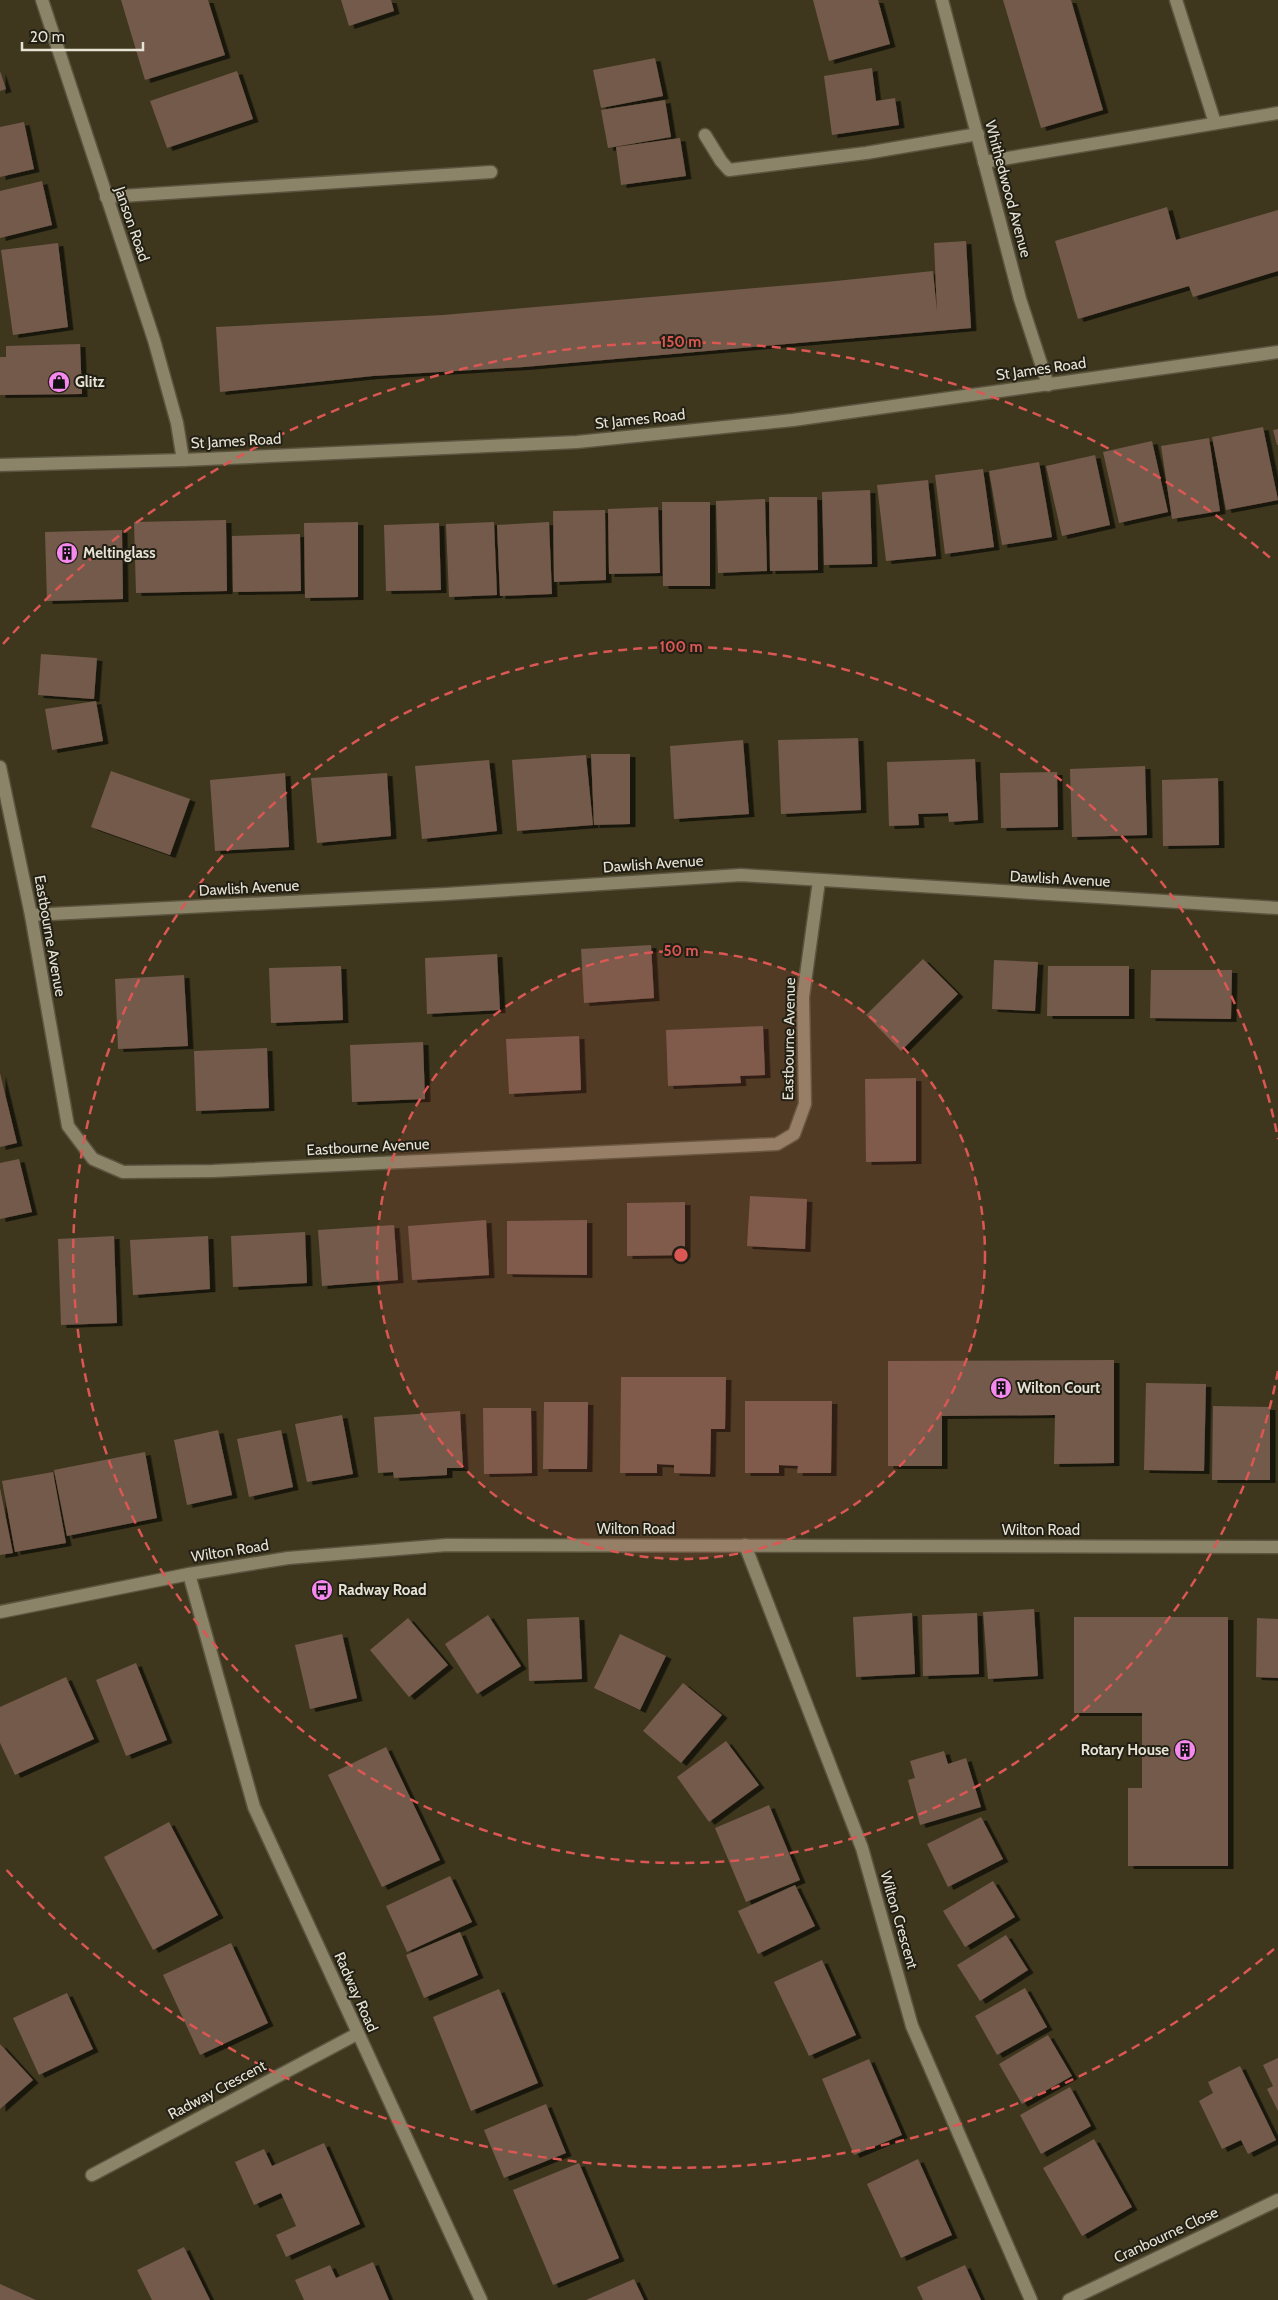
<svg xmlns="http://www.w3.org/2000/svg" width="1278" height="2300" viewBox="0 0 1278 2300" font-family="Cabin,sans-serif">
  <defs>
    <filter id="shadow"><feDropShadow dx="5.5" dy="3" stdDeviation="0" flood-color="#0009"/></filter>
  </defs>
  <rect width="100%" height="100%" fill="#3e371e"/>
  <g fill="#735a4b" filter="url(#shadow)">
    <polygon points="121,0 208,0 225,55 145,80"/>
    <polygon points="341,0 391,0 394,11 349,26"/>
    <polygon points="813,0 878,0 890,44 829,61"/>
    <polygon points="1003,0 1071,0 1103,110 1041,128"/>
    <polygon points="655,58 663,96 601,108 593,70"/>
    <polygon points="872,68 876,101 895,98 899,125 832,135 824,76"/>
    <polygon points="0,71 6,89 0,91"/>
    <polygon points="237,71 253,119 167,148 150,101"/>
    <polygon points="665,100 671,137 608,148 601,110"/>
    <polygon points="24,122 34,169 0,177 0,127"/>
    <polygon points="680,138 686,176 621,185 616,147"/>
    <polygon points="42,181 52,225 0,238 0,191"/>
    <polygon points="1167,207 1176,240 1278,210 1278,271 1193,297 1189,286 1078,319 1055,241"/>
    <polygon points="966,241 971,328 524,367 373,376 220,392 216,327 443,315 826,282 933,271 937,312 934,243"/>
    <polygon points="58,243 68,327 13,335 1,250"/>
    <polygon points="80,344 82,394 0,395 0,357 6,357 6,346"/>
    <polygon points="1263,427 1278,500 1226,510 1212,437"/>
    <polygon points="1278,429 1278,445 1277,445 1273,430"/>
    <polygon points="1209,438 1220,511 1172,519 1161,446"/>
    <polygon points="1152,441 1168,512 1119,523 1103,452"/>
    <polygon points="1095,455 1110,525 1062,536 1046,466"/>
    <polygon points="1039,462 1052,537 1002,545 989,471"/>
    <polygon points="983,469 994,547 945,554 935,475"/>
    <polygon points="928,480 936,556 886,561 877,485"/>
    <polygon points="870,490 872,564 824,565 822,492"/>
    <polygon points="769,497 817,497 818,570 770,571"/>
    <polygon points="765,499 767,571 718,573 716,501"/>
    <polygon points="662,502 710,502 710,586 663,586"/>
    <polygon points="658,507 660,573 609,574 608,509"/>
    <polygon points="605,510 606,580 554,582 553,511"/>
    <polygon points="226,520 227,591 136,593 134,522"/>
    <polygon points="358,522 358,597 305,598 304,523"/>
    <polygon points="494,522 497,595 449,597 446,524"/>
    <polygon points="549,522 552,594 500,596 497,525"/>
    <polygon points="439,523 441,590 386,591 384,525"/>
    <polygon points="122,530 123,599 47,601 45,532"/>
    <polygon points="300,534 301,591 233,592 232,536"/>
    <polygon points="41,654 97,658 94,699 38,695"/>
    <polygon points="96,701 103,741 52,750 45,709"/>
    <polygon points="858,738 861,810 781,814 778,740"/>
    <polygon points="743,740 749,814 674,819 670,746"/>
    <polygon points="591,754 630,754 630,824 594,825"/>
    <polygon points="586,755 593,825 517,831 512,760"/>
    <polygon points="975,759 978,820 949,822 948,813 918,814 919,825 889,826 887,762"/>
    <polygon points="489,760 497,831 422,839 415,766"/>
    <polygon points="1145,766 1147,835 1072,837 1070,769"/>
    <polygon points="111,771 190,799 170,855 91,827"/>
    <polygon points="1057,772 1058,827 1001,828 1000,773"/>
    <polygon points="285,773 289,847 215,851 210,780"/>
    <polygon points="387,773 391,836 317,843 311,778"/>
    <polygon points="1218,778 1219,845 1163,846 1162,780"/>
    <polygon points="651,945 654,998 584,1003 581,949"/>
    <polygon points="497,954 500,1010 427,1014 425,958"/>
    <polygon points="923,959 958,994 901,1051 866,1015"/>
    <polygon points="994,960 1038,962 1035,1011 992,1009"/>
    <polygon points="341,966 343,1020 271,1023 269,968"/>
    <polygon points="1048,966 1129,966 1129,1016 1047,1016"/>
    <polygon points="1151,970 1232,970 1231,1019 1150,1018"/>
    <polygon points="184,975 188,1046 118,1049 115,979"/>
    <polygon points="763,1026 765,1075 740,1076 741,1083 668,1086 666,1030"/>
    <polygon points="579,1036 581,1090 509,1094 506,1039"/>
    <polygon points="423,1042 425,1099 352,1102 350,1045"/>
    <polygon points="267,1048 269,1108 196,1111 194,1051"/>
    <polygon points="0,1073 17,1143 0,1147"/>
    <polygon points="916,1078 916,1161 866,1162 865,1079"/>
    <polygon points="19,1159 32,1212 0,1219 0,1163"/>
    <polygon points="750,1196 807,1199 805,1249 747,1246"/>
    <polygon points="685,1202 685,1255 627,1256 627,1203"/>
    <polygon points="486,1220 489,1275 412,1280 408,1226"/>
    <polygon points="587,1220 587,1275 507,1274 507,1221"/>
    <polygon points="394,1225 398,1280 322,1286 318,1230"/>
    <polygon points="305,1232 307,1283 233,1287 231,1236"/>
    <polygon points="114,1236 117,1323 61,1325 58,1239"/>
    <polygon points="208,1236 210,1289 133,1295 130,1240"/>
    <polygon points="1114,1360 1114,1463 1054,1464 1055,1415 942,1416 942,1466 888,1466 888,1361"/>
    <polygon points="621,1377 726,1377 725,1429 711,1429 710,1474 674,1473 674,1465 657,1464 657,1473 620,1473"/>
    <polygon points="1146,1383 1206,1384 1204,1471 1144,1470"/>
    <polygon points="745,1401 832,1401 831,1473 797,1473 798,1466 779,1465 779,1473 745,1473"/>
    <polygon points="544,1402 588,1402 587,1469 543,1469"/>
    <polygon points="1213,1406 1270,1407 1270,1480 1212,1480"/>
    <polygon points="483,1408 531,1408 532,1473 484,1474"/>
    <polygon points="460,1411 463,1468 447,1468 447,1475 394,1478 393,1472 378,1473 374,1417"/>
    <polygon points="342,1415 353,1474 307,1482 295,1424"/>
    <polygon points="218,1430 232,1495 187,1505 174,1440"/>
    <polygon points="281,1430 293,1487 249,1497 237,1439"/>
    <polygon points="145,1452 157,1518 67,1536 54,1470"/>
    <polygon points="53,1472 66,1543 15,1552 2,1481"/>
    <polygon points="0,1488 13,1553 0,1555"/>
    <polygon points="1034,1609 1038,1676 988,1679 983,1612"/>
    <polygon points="912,1613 915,1674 856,1677 853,1617"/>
    <polygon points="977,1613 979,1674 923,1676 922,1615"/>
    <polygon points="488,1615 521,1666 477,1694 445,1644"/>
    <polygon points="579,1617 582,1679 529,1681 527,1619"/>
    <polygon points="1074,1617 1228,1617 1228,1866 1128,1866 1128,1788 1142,1788 1142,1713 1074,1713"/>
    <polygon points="408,1618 448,1665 409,1697 370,1650"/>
    <polygon points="1257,1618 1278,1619 1278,1678 1256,1677"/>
    <polygon points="342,1634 357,1698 310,1709 295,1645"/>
    <polygon points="620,1634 666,1656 640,1710 594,1688"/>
    <polygon points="136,1663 167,1740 126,1756 96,1680"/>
    <polygon points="66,1677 94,1739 15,1775 0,1743 0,1707"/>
    <polygon points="683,1683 722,1715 681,1763 643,1731"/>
    <polygon points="726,1741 759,1785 709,1822 677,1777"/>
    <polygon points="386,1747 440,1860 382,1887 328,1775"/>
    <polygon points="944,1751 948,1764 966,1758 981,1807 920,1825 908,1780 915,1778 910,1761"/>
    <polygon points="769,1805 800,1880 746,1902 715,1828"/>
    <polygon points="981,1817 1003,1859 948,1887 927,1844"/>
    <polygon points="169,1822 218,1915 153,1950 104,1857"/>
    <polygon points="450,1876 472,1922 407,1952 386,1906"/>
    <polygon points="993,1881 1015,1917 965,1947 943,1911"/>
    <polygon points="795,1885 815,1926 758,1954 738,1911"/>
    <polygon points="460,1932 478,1975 424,1998 406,1955"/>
    <polygon points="1006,1935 1028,1970 980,2001 957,1965"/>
    <polygon points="231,1943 268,2023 200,2055 163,1975"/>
    <polygon points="822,1960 856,2035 809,2056 774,1982"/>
    <polygon points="1025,1988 1047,2027 997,2055 975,2016"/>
    <polygon points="499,1989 538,2083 471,2111 433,2017"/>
    <polygon points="67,1993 93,2049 39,2075 13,2018"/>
    <polygon points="1048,2035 1072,2076 1022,2104 999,2064"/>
    <polygon points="0,2044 33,2080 0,2109"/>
    <polygon points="1278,2058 1278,2111 1267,2089 1273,2086 1263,2065"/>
    <polygon points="869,2059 902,2135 854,2155 822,2079"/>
    <polygon points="1240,2066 1276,2140 1248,2154 1241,2140 1222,2149 1199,2101 1213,2093 1208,2082"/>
    <polygon points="1070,2087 1091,2126 1041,2154 1020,2115"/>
    <polygon points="546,2104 566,2153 504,2178 484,2130"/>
    <polygon points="1094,2139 1132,2207 1082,2236 1043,2168"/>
    <polygon points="324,2143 360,2224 286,2257 276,2235 296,2226 281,2193 254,2205 235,2162 264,2149 272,2166"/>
    <polygon points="918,2159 952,2235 901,2258 867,2184"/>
    <polygon points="579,2163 619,2258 553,2285 513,2190"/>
    <polygon points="184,2247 210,2300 152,2300 137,2270"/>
    <polygon points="373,2262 389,2300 304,2300 295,2280 330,2265 336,2278"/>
    <polygon points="965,2265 981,2300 923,2300 917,2287"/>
    <polygon points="634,2279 644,2300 586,2300"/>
    <polygon points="0,2284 36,2300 0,2300"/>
  </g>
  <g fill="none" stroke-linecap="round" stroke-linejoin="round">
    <g stroke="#5b553f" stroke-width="15">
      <g id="service">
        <polyline points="1176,0 1215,123"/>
        <polyline points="705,135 721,161 729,170 866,153 978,134"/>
        <polyline points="984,162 1278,113"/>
      </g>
    </g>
    <g stroke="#5b553f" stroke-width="15">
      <g id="minor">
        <polyline points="42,0 154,340 177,423 183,460"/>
        <polyline points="942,0 1020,299 1048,385"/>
        <polyline points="106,197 491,172"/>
        <polyline points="0,767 31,915 68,1126 93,1159 123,1172 213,1171 777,1144 794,1134 805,1104 803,997 819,881"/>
        <polyline points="31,915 446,894 741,875 1278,908"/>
        <polyline points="745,1545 862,1848 912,2026 1031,2300"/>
        <polyline points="189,1574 254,1807 481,2300"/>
        <polyline points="0,1612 189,1574 288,1558 447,1545 1278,1547"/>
        <polyline points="92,2175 357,2034"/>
        <polyline points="1069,2300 1278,2200"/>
      </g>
    </g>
    <g stroke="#5b553f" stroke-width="15">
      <polyline id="tertiary" points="0,465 183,460 577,442 793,420 1278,352"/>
    </g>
    <use href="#service" stroke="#8c8469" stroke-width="12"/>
    <use href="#minor" stroke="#8c8469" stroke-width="12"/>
    <use href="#tertiary" stroke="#8c8469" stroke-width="12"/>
  </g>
  <circle cx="681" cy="1255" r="304" fill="#da5753" fill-opacity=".12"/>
  <g fill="none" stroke="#da5753" stroke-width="2.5" stroke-dasharray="9 6">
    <circle cx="681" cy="1255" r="304"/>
    <path d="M1278 1371A608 608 0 1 1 1278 1139"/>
    <path d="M1274 1949A913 913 0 0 1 3 1866M3 644A913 913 0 0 1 1274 561"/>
  </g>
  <defs>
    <g id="shop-disc" transform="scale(1.125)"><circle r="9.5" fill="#f689ed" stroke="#221f14"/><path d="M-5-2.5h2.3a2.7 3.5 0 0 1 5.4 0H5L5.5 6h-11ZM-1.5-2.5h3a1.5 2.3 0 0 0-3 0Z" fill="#111"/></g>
    <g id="building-disc" transform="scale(1.125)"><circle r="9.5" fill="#f689ed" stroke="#221f14"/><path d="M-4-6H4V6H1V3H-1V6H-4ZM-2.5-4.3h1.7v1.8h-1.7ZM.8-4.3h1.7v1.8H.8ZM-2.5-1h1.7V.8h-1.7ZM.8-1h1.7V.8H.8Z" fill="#111"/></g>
    <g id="bus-disc" transform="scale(1.125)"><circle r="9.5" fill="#f689ed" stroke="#221f14"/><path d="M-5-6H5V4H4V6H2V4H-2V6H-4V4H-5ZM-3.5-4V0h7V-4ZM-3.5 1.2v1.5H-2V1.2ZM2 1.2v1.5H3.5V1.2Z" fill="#111"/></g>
  </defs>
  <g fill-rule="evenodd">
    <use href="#shop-disc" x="59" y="382"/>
    <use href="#building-disc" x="67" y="553"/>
    <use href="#building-disc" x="1001" y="1388"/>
    <use href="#bus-disc" x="322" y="1590"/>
    <use href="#building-disc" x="1185" y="1750"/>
  </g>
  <g text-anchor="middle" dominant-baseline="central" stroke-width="4" stroke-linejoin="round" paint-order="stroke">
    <g font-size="15" fill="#e7e3d4" stroke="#221f14">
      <text transform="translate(1008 189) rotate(75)">Whithedwood Avenue</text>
      <text transform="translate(132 224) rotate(71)">Janson Road</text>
      <text transform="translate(1041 369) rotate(-8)">St James Road</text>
      <text transform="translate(640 419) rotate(-6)">St James Road</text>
      <text transform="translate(236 441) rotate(-3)">St James Road</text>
      <text transform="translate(653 864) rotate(-4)">Dawlish Avenue</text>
      <text transform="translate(1060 879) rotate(3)">Dawlish Avenue</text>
      <text transform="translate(249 888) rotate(-3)">Dawlish Avenue</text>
      <text transform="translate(50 936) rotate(80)">Eastbourne Avenue</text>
      <text transform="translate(789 1039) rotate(-89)">Eastbourne Avenue</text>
      <text transform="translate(368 1147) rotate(-3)">Eastbourne Avenue</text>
      <text x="636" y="1529">Wilton Road</text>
      <text x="1041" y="1530">Wilton Road</text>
      <text transform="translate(230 1551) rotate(-9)">Wilton Road</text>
      <text transform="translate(899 1920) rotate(74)">Wilton Crescent</text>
      <text transform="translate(356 1992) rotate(66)">Radway Road</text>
      <text transform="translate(217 2090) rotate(-28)">Radway Crescent</text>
      <text transform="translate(1166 2235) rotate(-25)">Cranbourne Close</text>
    </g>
    <g font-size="15" font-weight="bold" fill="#e7e3d4" stroke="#221f14" text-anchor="start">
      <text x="75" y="382">Glitz</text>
      <text x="83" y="553">Meltinglass</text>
      <text x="1017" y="1388">Wilton Court</text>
      <text x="338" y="1590">Radway Road</text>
      <text x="1169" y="1750" text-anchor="end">Rotary House</text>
    </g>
  </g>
  <circle cx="681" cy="1255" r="8" fill="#da5753" stroke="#221f14" stroke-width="2.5"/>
  <g font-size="15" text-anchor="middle" font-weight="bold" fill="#da5753" stroke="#221f14" stroke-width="4" stroke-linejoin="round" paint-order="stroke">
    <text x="681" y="347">150 m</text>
    <text x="681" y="652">100 m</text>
    <text x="681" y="956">50 m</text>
  </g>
  <path d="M22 42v8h121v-8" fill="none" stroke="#e7e3d4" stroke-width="2.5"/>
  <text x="30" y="42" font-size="15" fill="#e7e3d4" stroke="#221f14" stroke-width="4" paint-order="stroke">20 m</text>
</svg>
